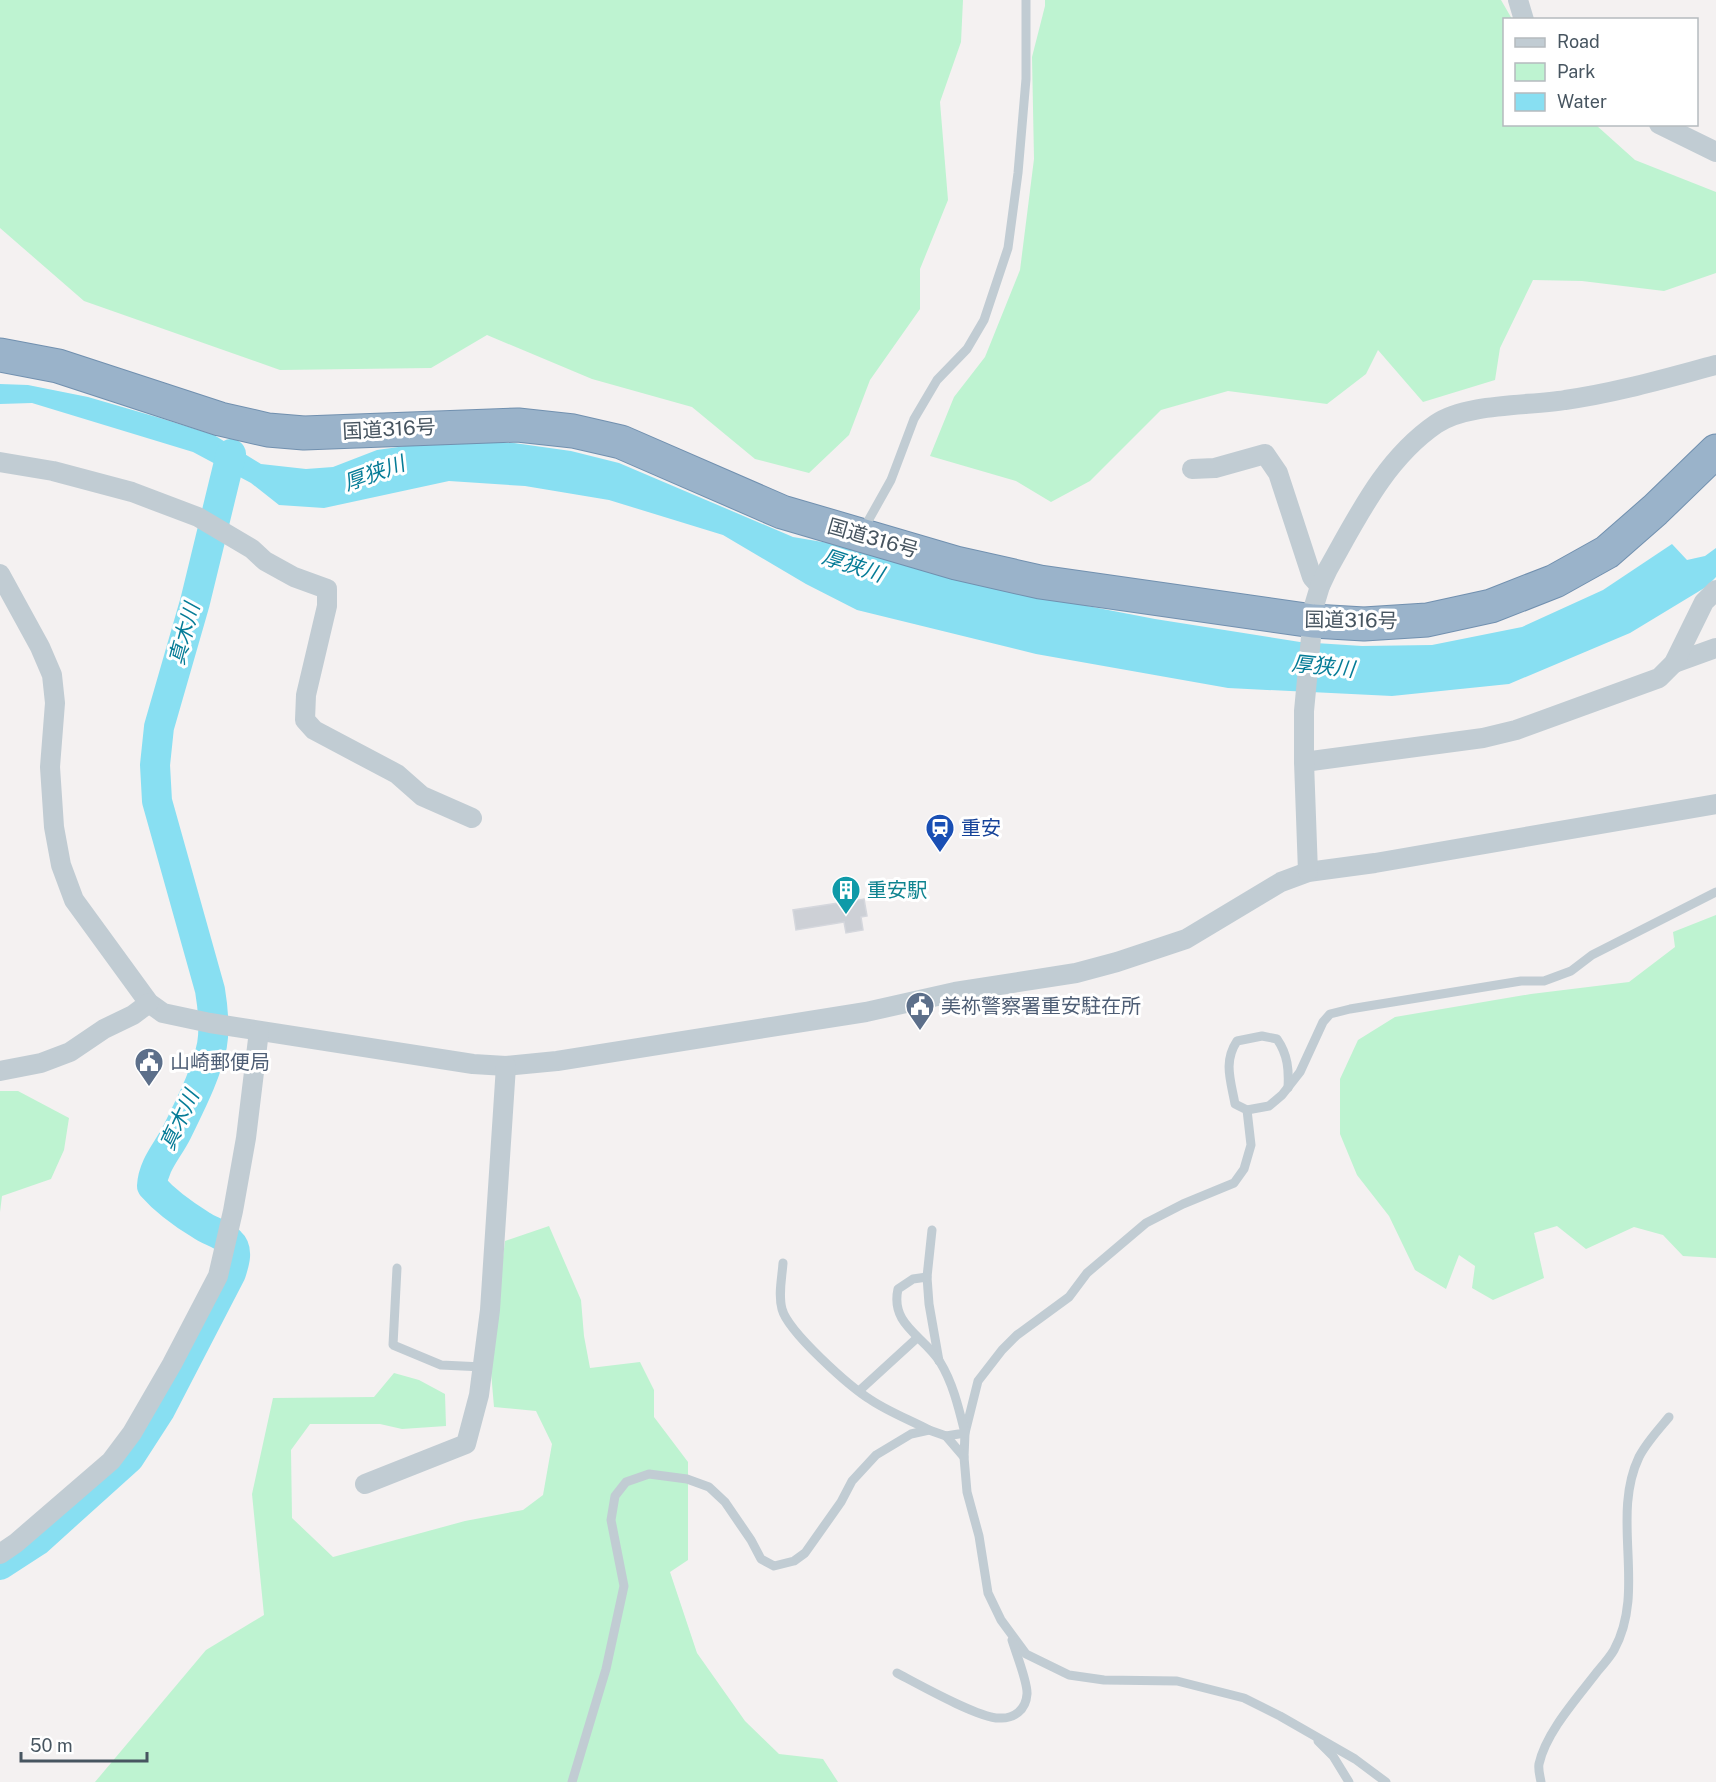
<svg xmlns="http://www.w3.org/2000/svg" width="1716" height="1782" viewBox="0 0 1716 1782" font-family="'Public Sans','Noto Sans JP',sans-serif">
  <rect width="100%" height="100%" fill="#f4f1f1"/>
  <g fill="#bef3d1">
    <polygon points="0,0 963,0 961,42 940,102 948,200 920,269 920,309 870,380 849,435 809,473 755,459 692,407 592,379 487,335 431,368 280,370 84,301 0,228"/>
    <polygon points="1045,0 1501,0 1512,19 1504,20 1504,124 1596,125 1635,160 1716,192 1716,273 1664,291 1582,281 1533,280 1500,348 1495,380 1423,402 1378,350 1366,374 1327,404 1228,391 1161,410 1090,481 1051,502 1016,481 930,456 954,397 985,357 1020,270 1034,159 1032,57 1045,6"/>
    <polygon points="1716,915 1716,1258 1683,1256 1663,1235 1634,1227 1586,1249 1557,1226 1534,1233 1544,1278 1493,1300 1472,1288 1475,1266 1459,1255 1446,1289 1415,1270 1389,1216 1357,1175 1340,1134 1340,1079 1358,1040 1395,1017 1531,994 1629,982 1675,947 1673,932"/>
    <polygon points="0,1091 18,1091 69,1118 64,1150 51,1179 2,1196 0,1212"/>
    <polygon points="549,1226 581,1300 584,1336 590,1368 640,1362 654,1390 654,1417 688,1462 688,1560 670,1572 697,1653 745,1721 779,1754 823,1759 838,1782 95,1782 206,1650 264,1615 252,1494 273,1398 374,1397 394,1373 419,1380 445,1394 446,1426 402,1429 380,1424 310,1424 291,1450 292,1518 333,1557 465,1521 523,1510 543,1495 552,1444 536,1411 494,1407 490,1360 505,1241"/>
  </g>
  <polygon fill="#88dff2" points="0,384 28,385 88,397 160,418 214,435 261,464 306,469 333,467 377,450 434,442 514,443 571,451 619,463 793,537 852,547 1005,590 1155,619 1300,642 1362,646 1432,645 1522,627 1603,590 1672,544 1687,560 1705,556 1716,548 1716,577 1706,587 1630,633 1509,684 1392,696 1228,688 1036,654 857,610 806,584 723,535 609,500 525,486 449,481 324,508 279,505 251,483 193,452 32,403 0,404"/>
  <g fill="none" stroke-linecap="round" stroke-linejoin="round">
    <path stroke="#88dff2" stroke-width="30" d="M0 1565 37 1541 129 1458 160 1410 231 1273C234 1263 239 1250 230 1242 223 1234 209 1231 201 1225 183 1214 166 1202 152 1186 153 1165 168 1150 177 1132 190 1105 206 1075 212 1045 215 1027 213 1008 210 990L157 801 155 765 159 727 195 602 231 454"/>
  </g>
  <polygon fill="#cdd0d6" stroke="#d5d7dd" stroke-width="1.5" points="864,899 867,916 861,917 863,930 846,933 844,922 796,930 793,910"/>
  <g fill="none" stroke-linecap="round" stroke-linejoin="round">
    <g stroke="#7190af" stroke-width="35">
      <polyline id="trunk" points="0,355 58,366 220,419 268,430 304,433 518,425 573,431 621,442 782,512 956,563 1040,582 1313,621 1364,624 1427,620 1491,606 1555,581 1607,552 1655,510 1716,451"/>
    </g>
    <g stroke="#c1ccd3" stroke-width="9">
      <polyline points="863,530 891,480 914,419 937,380 967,349 984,320 1008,248 1018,173 1026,79 1026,0"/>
      <path d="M1288 1088C1289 1070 1288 1055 1277 1039L1262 1036 1237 1041C1223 1062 1231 1081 1235 1104L1247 1110 1251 1145 1244 1169 1234 1183 1183 1204 1146 1223 1087 1273 1069 1297 1017 1335 1002 1350 978 1381 965 1433 964 1457 967 1492 979 1536 988 1593 1001 1620 1026 1654 1069 1675 1104 1680 1177 1681 1244 1698 1280 1716 1355 1759 1386 1782"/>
      <polyline points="1247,1110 1269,1106 1282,1095 1300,1072 1323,1022 1330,1014 1350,1009 1521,981 1544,981 1571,971 1592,955 1716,892"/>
      <polyline points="932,1230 927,1277 929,1304 939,1361"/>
      <path d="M783 1263C782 1278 778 1294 782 1309 788 1332 850 1387 871 1400 889 1412 910 1420 929 1430"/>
      <polyline points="397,1268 393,1345 441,1365 483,1367"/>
      <polyline points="859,1391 917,1338"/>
      <polyline points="946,1436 964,1457"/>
      <path d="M897 1673C918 1684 978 1718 999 1718 1014 1719 1026 1710 1027 1694 1028 1683 1016 1653 1012 1640"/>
      <polyline points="1318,1741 1333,1756 1349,1782"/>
      <path d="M572 1782 606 1669 624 1586 611 1520 615 1496 626 1482 649 1474 687 1479 709 1487 725 1502 751 1540 761 1559 774 1566 794 1561 805 1553 841 1502 852 1481 876 1455 911 1434 929 1430 946 1436 965 1433C959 1409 953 1383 940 1362 924 1336 890 1325 898 1289L913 1279 927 1277"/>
      <path d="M1541 1782C1540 1776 1538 1770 1539 1764 1546 1732 1578 1697 1597 1672 1603 1665 1610 1657 1614 1650 1647 1590 1610 1518 1639 1457 1646 1443 1659 1429 1669 1417"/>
    </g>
    <g stroke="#c1ccd3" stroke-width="20">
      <polyline points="1518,0 1524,20"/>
      <polyline points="1659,124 1716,152"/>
      <polyline points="0,462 53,471 132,492 198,517 252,549 265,561 294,577 327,589 327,606 306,695 305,720 314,730 397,774 422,796 472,818"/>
      <polyline points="1192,469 1215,468 1265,454 1278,473 1312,577 1320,586"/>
      <polyline points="0,574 40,647 52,675 55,703 50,767 54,827 61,865 74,900 149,1003 163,1013 210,1023 473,1064 506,1066 557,1061 866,1012 955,992 1076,973 1117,962 1186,939 1281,882 1308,872 1375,863 1716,804"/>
      <polyline points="1674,663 1716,648"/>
      <polyline points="1304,762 1483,738 1516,730 1659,678 1674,663 1704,602 1716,590"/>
      <path d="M1308 872 1304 762V711L1314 606 1320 586 1328 569C1358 516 1385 459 1436 424 1466 403 1529 406 1565 400 1616 393 1667 378 1716 365"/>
      <polyline points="0,1071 41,1063 70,1052 104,1029 133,1015 149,1003"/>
      <polyline points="365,1484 466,1444 479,1395 490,1310 506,1066"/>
      <polyline points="0,1554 16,1543 111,1461 132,1433 172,1364 218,1276 233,1211 246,1138 259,1031"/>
    </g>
    <use href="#trunk" stroke="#9ab3ca" stroke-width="33"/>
  </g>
  <defs>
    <g id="station-pin" transform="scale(1.5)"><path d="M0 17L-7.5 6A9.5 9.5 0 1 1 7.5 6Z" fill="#1a4fb4" stroke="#fff"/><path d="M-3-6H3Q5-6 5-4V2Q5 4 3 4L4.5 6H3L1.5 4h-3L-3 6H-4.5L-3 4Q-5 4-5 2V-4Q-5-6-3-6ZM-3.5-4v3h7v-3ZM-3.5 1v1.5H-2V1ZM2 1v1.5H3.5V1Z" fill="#fff"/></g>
    <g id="building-pin" transform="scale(1.5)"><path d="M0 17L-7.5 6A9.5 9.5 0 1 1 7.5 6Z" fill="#0f9aa8" stroke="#fff"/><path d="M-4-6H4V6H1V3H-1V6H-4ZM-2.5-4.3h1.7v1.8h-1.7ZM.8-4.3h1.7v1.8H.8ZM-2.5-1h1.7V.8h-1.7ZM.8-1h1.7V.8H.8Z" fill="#fff"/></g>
    <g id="civic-pin" transform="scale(1.5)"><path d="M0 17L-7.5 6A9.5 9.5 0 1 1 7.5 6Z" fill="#5c6f8a" stroke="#fff"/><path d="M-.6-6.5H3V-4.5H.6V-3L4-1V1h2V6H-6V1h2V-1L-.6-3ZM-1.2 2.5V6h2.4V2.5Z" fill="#fff"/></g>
  </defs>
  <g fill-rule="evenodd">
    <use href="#station-pin" x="940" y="828"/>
    <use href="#building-pin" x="846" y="890"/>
    <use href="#civic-pin" x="920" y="1006"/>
    <use href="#civic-pin" x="149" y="1062"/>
  </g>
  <g text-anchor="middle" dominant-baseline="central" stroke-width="6" stroke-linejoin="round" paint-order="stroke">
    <g font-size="20" fill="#475560" stroke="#fff">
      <text transform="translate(389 429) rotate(-3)">国道316号</text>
      <text transform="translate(873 538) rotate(16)">国道316号</text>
      <text transform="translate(1351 620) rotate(1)">国道316号</text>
    </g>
    <g font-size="20" fill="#164399" stroke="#fff" text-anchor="start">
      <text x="961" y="828">重安</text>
    </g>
    <g font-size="20" fill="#0d838f" stroke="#fff" text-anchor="start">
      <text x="867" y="890">重安駅</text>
    </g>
    <g font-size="20" fill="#4e5e75" stroke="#fff" text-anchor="start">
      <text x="941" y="1006">美祢警察署重安駐在所</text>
      <text x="170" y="1062">山崎郵便局</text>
    </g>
    <g font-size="21" font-style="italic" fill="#067c97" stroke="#fff">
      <text transform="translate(374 473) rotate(-20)">厚狭川</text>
      <text transform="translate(853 565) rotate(18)">厚狭川</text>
      <text transform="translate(184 634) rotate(-75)">真木川</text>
      <text transform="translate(1323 666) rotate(6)">厚狭川</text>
      <text transform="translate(179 1120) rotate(-65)">真木川</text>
    </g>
  </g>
  <rect x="1503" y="18" width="195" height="108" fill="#ffffff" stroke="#b5bbbf" stroke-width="1.5"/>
  <rect x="1515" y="38" width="30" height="9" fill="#c1ccd3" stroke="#b5bbbf" stroke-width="1.5"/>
  <text x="1557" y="48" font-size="18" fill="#475560">Road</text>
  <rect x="1515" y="63" width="30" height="18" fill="#bef3d1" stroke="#b5bbbf" stroke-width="1.5"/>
  <text x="1557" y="78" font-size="18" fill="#475560">Park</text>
  <rect x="1515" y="93" width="30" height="18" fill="#88dff2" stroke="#b5bbbf" stroke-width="1.5"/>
  <text x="1557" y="108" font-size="18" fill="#475560">Water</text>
  <path d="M21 1752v9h126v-9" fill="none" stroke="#475560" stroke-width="3"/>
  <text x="30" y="1752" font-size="18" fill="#475560" stroke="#ffffff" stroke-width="4.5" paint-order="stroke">50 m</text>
</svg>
